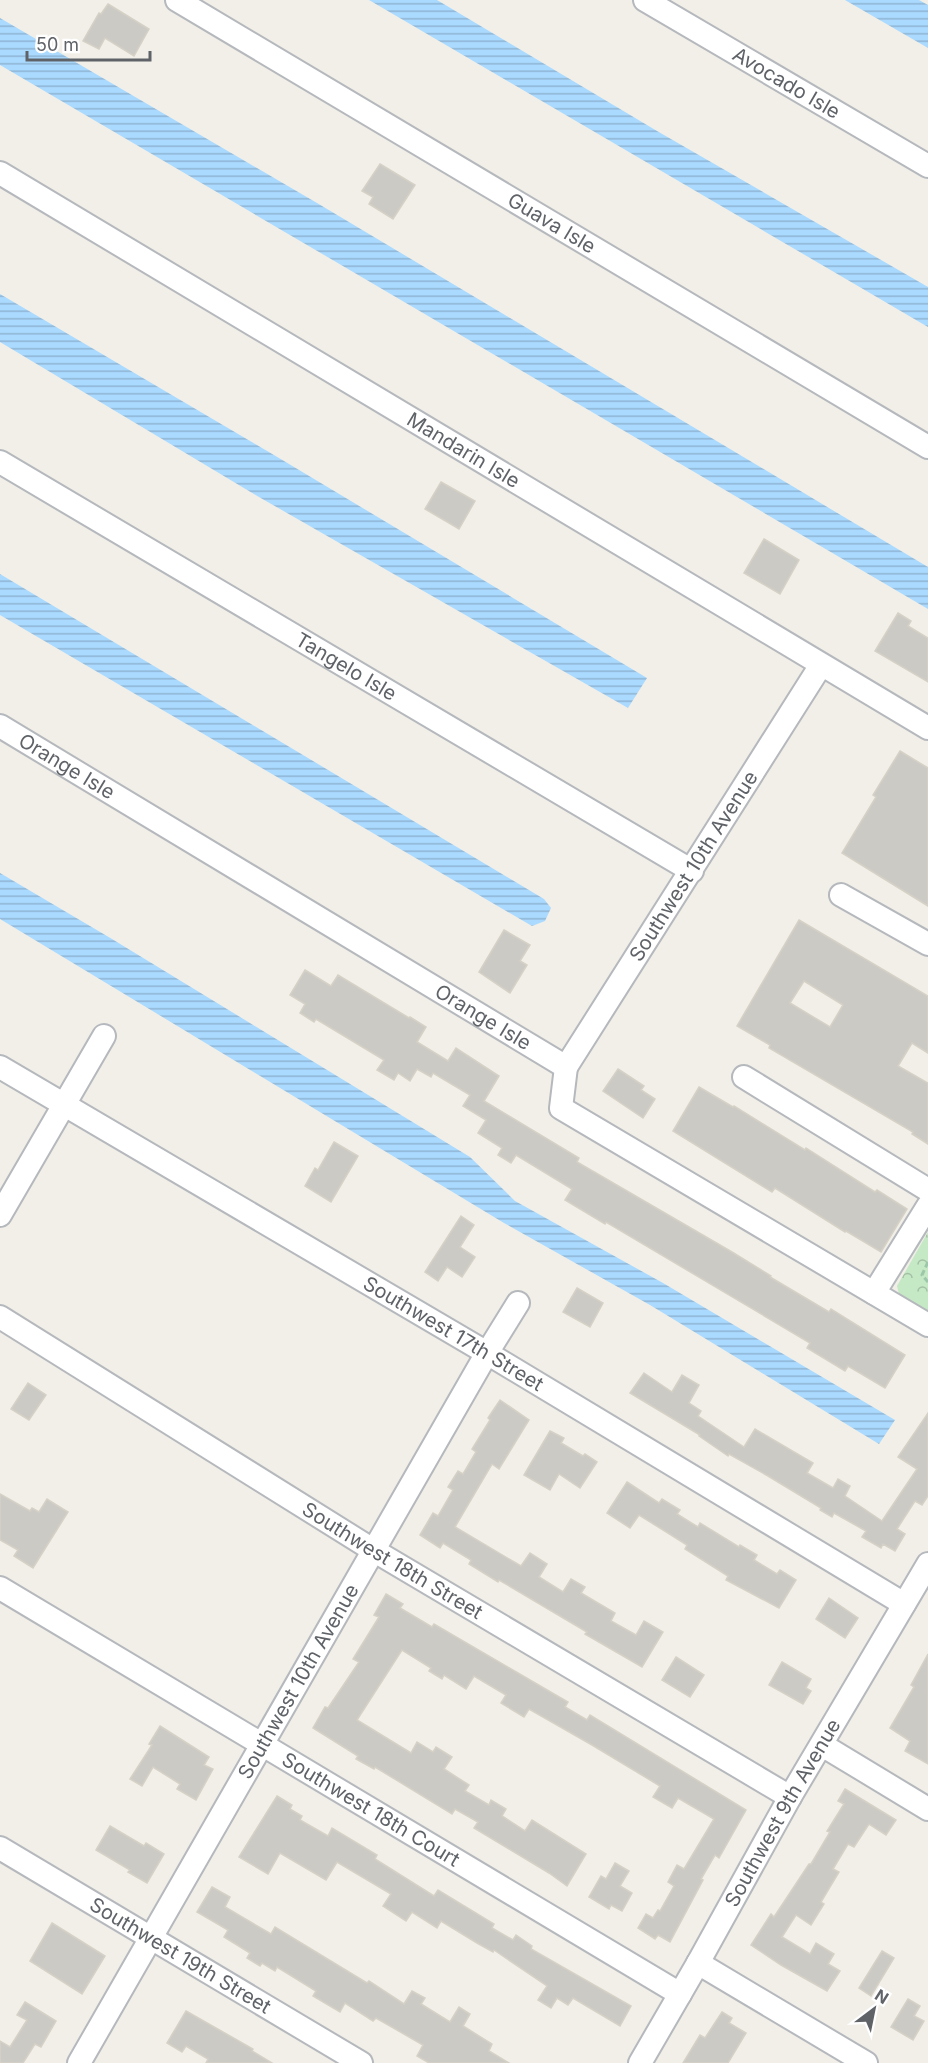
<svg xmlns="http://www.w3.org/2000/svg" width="928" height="2063" viewBox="0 0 928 2063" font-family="Inter,sans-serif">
  <defs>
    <pattern id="park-crowns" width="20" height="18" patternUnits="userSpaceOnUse" patternTransform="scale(1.5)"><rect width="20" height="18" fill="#c5e8c5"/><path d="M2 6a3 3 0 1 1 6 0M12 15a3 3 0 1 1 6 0" fill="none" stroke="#a3c0a4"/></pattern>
    <pattern id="water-rules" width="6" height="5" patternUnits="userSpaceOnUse" patternTransform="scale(1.5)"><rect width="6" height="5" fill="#aadaff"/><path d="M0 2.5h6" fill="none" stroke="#8eb4d2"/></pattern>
  </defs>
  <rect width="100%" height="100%" fill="#f1efe8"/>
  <polygon fill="url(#park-crowns)" points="928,1232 928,1315 900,1298 897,1286"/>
  <g fill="url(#water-rules)">
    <polygon points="369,0 437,0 657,131 928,287 928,327"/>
    <polygon points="845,0 919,0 928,5 928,48"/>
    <polygon points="0,18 317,203 928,567 928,609 0,65"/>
    <polygon points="0,294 284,461 647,678 628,708 259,497 0,342"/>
    <polygon points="0,574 544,899 551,908 545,921 532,926 0,615"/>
    <polygon points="0,873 112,939 470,1157 515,1201 663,1283 895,1420 879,1444 650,1305 504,1223 0,919"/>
  </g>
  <g fill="#cccac5" stroke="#d6d1c6" stroke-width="1.5" fill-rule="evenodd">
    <polygon points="108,4 149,29 134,56 105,38 99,49 83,41 99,13 101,14"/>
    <polygon points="380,164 415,185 393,219 369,204 373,197 362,191"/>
    <polygon points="441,482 475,501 459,529 425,509"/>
    <polygon points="764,539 799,560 780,594 744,573"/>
    <polygon points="898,613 911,621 908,626 928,638 928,682 875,651"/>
    <polygon points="900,751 928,768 928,906 842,853 876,797 873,795"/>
    <path d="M799 920 928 996V1053L912 1043 898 1066 928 1083V1144L912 1134 913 1132 769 1048 770 1045 737 1026ZM804 981 843 1005 830 1027 790 1003Z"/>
    <polygon points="504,930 530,945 520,961 527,965 510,993 479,972"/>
    <polygon points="305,970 331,986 338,975 409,1018 410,1017 426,1027 417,1042 448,1061 456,1048 499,1076 484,1101 579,1158 577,1162 732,1252 771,1276 770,1277 829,1312 831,1309 905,1355 885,1388 848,1366 845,1371 807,1348 810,1343 606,1222 605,1224 565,1200 572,1189 516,1155 511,1163 498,1155 502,1148 478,1133 486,1120 463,1106 470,1095 433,1073 431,1077 417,1069 410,1081 398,1073 394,1080 377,1070 384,1060 316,1019 314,1022 300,1013 305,1004 290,995"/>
    <polygon points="618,1069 644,1086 641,1090 655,1099 643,1118 603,1091"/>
    <polygon points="699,1087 733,1107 734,1106 805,1150 806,1148 875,1192 877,1190 907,1209 881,1252 846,1231 845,1232 775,1188 772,1192 673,1131"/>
    <polygon points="334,1142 358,1156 331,1202 305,1186 315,1168 318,1170"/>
    <polygon points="461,1216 474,1225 460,1247 475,1257 462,1277 447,1267 438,1281 425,1272"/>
    <polygon points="577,1288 603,1303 590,1327 563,1312"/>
    <polygon points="644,1373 672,1392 682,1375 699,1385 689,1403 701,1411 698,1416 744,1447 755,1429 813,1463 807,1473 833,1488 838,1479 850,1486 845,1496 882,1521 917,1469 898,1457 928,1413 928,1496 922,1505 915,1501 897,1529 905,1534 895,1551 883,1544 881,1548 862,1537 866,1531 834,1513 832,1517 820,1510 821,1508 768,1476 729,1454 728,1456 699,1436 700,1435 630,1393"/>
    <polygon points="28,1383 46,1395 29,1420 11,1409"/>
    <polygon points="500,1400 529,1420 499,1469 492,1464 455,1527 521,1566 530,1553 547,1564 539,1577 563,1592 571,1579 585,1587 581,1593 615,1613 611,1621 636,1635 644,1621 663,1632 642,1667 585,1634 587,1632 499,1580 498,1582 469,1564 471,1560 443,1543 440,1548 420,1535 433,1513 438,1516 453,1490 448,1487 458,1471 463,1474 476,1452 472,1449 490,1420 488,1418"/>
    <polygon points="550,1431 564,1438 561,1443 583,1456 585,1454 597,1462 580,1488 559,1474 550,1490 524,1475"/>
    <polygon points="627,1482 659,1503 662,1499 680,1510 677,1514 698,1527 700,1523 739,1547 740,1545 757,1555 754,1560 777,1574 780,1570 796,1580 779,1608 726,1580 728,1576 685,1549 687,1545 639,1515 630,1528 607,1513"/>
    <polygon points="0,1494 30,1511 32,1508 39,1512 47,1499 68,1512 33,1568 14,1556 18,1550 0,1540"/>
    <polygon points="386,1594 403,1604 400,1608 432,1627 434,1624 554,1694 568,1702 565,1707 587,1720 590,1715 746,1810 719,1858 715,1855 701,1879 703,1880 670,1942 658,1935 655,1939 638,1928 646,1914 653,1918 658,1910 660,1911 674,1886 668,1882 677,1865 684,1869 714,1819 678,1798 672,1808 653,1797 660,1786 592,1745 529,1709 524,1717 501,1703 506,1695 474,1676 466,1689 444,1675 442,1679 429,1671 431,1668 402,1650 357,1720 411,1753 417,1742 433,1752 436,1747 452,1757 444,1769 469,1785 465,1791 489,1805 491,1800 506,1809 502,1816 525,1831 532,1820 586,1854 567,1886 549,1873 474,1828 478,1822 455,1809 452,1814 375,1767 374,1769 356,1759 358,1756 313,1728 325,1707 328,1708 359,1662 353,1659 379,1617 374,1615"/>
    <polygon points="829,1598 858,1618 845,1638 816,1619"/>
    <polygon points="928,1654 928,1764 905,1751 910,1741 890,1728 914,1687 911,1685"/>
    <polygon points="676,1657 704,1675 690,1697 662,1680"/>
    <polygon points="782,1662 811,1679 806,1688 811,1691 803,1704 769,1685"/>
    <polygon points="160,1726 209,1757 204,1765 213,1769 196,1800 177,1789 180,1784 153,1767 142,1786 130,1779 152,1745 149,1744"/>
    <polygon points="845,1789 896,1820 886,1835 869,1824 854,1847 848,1844 833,1869 839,1872 821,1902 824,1904 811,1925 796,1915 782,1937 810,1954 816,1943 834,1954 828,1964 840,1971 827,1991 781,1965 751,1945 771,1914 774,1917 809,1864 811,1864 830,1832 827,1831 844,1804 838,1801"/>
    <polygon points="277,1796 292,1805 290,1809 302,1816 300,1820 328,1836 332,1828 377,1855 375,1859 434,1896 438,1890 494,1924 492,1928 513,1940 516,1935 532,1946 531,1949 631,2006 620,2026 573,1998 568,2005 557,1998 551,2008 538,2000 547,1986 494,1950 493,1952 477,1943 441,1921 437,1928 412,1912 406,1921 383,1906 391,1894 337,1862 326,1880 280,1853 268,1874 239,1857"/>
    <polygon points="110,1826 144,1846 146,1843 164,1854 147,1883 128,1872 130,1870 96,1850"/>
    <polygon points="615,1863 629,1871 620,1886 632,1893 622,1911 611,1905 609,1909 589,1897 601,1876 606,1879"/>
    <polygon points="212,1887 230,1897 225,1907 271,1934 275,1927 367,1983 369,1981 404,2004 412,1991 425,1998 421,2004 450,2022 459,2007 470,2014 463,2026 492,2044 489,2051 509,2063 429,2063 417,2056 423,2045 376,2018 373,2021 345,2003 340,2012 313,1996 316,1991 277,1967 275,1971 262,1963 260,1966 247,1958 250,1953 224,1937 228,1930 197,1912"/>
    <polygon points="52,1923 105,1956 82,1994 30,1961"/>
    <polygon points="882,1951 894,1958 871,1996 859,1988"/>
    <polygon points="908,1999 920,2006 914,2016 924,2021 913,2040 891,2027"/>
    <polygon points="25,2002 56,2021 41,2047 35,2044 23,2063 0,2063 0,2041 10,2047 27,2020 17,2015"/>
    <polygon points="186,2011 253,2049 252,2051 272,2063 206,2063 208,2059 186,2046 182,2052 167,2043"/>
    <polygon points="722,2012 732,2018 729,2023 746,2033 728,2063 683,2063 700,2035 705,2038"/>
  </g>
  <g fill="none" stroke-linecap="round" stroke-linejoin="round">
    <g stroke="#b5b8bc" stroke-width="26">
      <g id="minor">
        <path id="s1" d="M177 0 928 447"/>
        <path id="s2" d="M645 0 928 166"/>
        <path id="s3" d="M0 173 928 728"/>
        <path id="s4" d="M0 462 692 871"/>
        <path id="s5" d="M0 726 566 1067 561 1108 928 1325"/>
        <polyline points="841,895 928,944"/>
        <path id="s6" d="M0 1067 487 1353 904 1604"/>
        <path id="s7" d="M566 1067 821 665"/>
        <polyline points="744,1077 928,1190"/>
        <polyline points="0,1215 104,1036"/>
        <polyline points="874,1293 928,1206"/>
        <path id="s8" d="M0 1317 373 1550 790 1797"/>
        <path id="s9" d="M0 1588 680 1994"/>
        <polyline points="822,1745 928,1809"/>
        <path id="s10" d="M0 1848 361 2063"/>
        <polyline points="698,1963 866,2063"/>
        <path id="s11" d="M79 2063 487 1353 518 1303"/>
        <path id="s12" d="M640 2063 698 1963 790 1797 928 1564"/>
      </g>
    </g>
    <polyline stroke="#9cc7a9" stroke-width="3" stroke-dasharray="6 3" stroke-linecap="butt" points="928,1262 922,1275 928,1282"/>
    <use href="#minor" stroke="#fff" stroke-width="22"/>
  </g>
  <g text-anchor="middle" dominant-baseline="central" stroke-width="5" stroke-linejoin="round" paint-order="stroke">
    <g font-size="20" fill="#5f6368" stroke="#fff">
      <text stroke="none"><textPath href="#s2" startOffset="164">Avocado Isle</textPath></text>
      <text stroke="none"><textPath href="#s1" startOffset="436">Guava Isle</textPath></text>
      <text stroke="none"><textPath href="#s3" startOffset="540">Mandarin Isle</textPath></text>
      <text stroke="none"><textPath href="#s4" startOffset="402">Tangelo Isle</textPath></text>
      <text stroke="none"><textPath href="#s5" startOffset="78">Orange Isle</textPath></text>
      <text stroke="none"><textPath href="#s7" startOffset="238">Southwest 10th Avenue</textPath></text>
      <text stroke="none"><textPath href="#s5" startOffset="564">Orange Isle</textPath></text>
      <text stroke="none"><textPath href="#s6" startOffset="526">Southwest 17th Street</textPath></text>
      <text stroke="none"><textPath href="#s8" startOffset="462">Southwest 18th Street</textPath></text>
      <text stroke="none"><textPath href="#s11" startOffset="440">Southwest 10th Avenue</textPath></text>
      <text stroke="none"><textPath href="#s9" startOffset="432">Southwest 18th Court</textPath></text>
      <text stroke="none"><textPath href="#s12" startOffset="288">Southwest 9th Avenue</textPath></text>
      <text stroke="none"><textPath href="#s10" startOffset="210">Southwest 19th Street</textPath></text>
    </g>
  </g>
  <g transform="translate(874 2009) rotate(32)" stroke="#ffffff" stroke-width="4.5" paint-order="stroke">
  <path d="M0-4.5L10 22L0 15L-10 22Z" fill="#5f6368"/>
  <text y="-9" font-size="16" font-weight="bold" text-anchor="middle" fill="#5f6368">N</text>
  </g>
  <path d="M27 51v9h123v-9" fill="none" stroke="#5f6368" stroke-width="3"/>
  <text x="36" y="51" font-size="18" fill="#5f6368" stroke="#ffffff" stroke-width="4.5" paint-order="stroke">50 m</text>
</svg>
